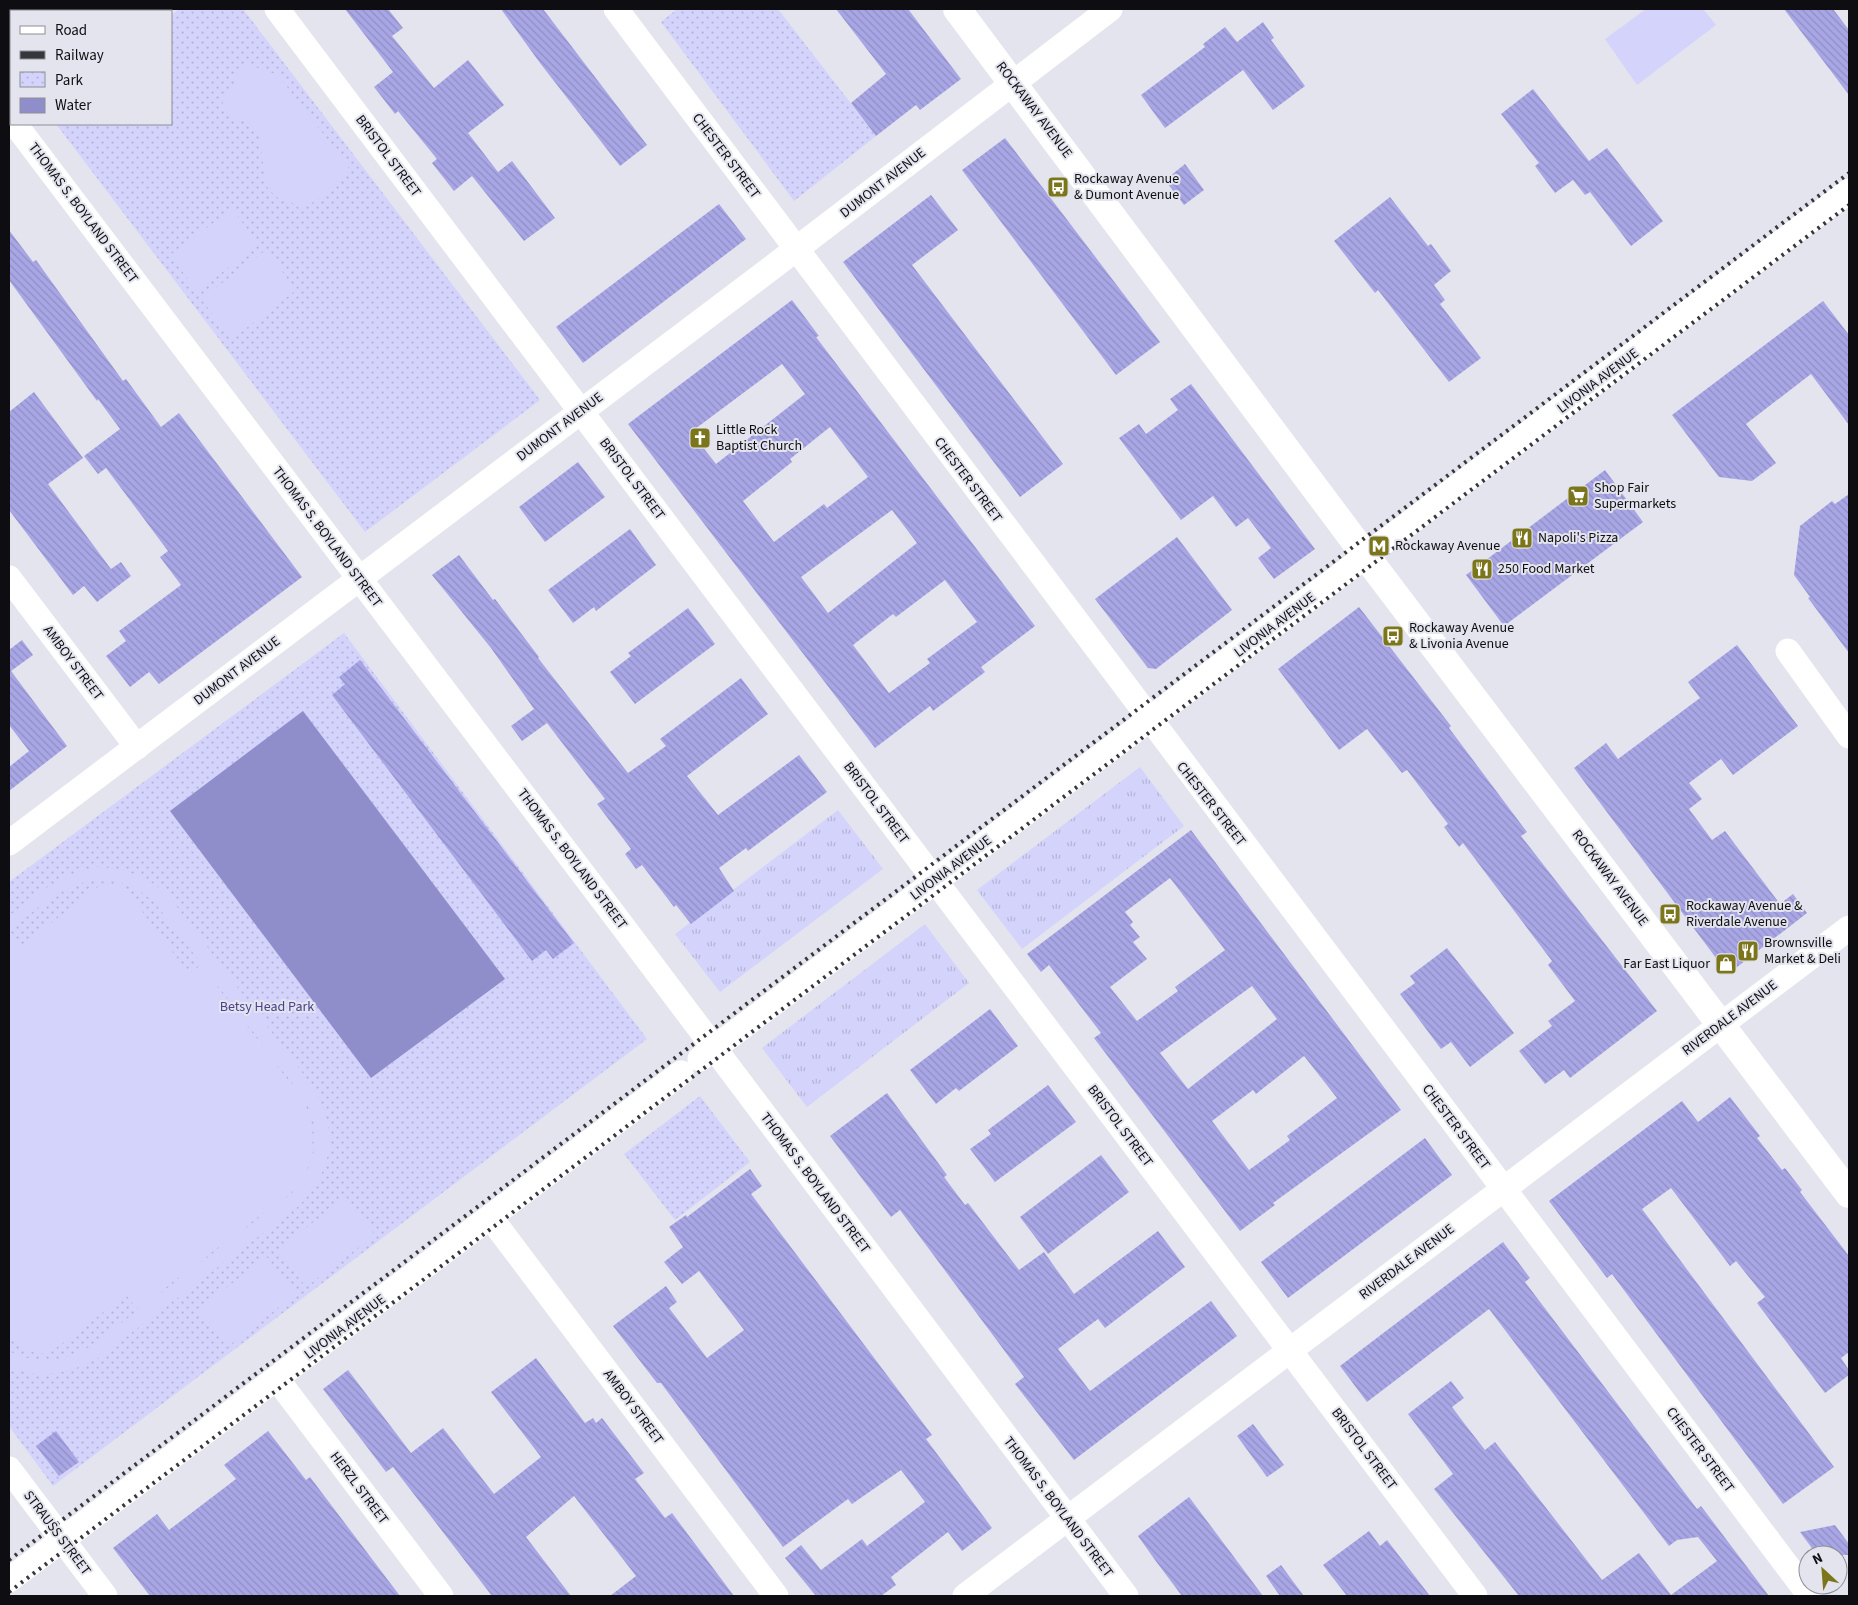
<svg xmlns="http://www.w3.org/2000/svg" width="1858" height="1605" viewBox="0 0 1858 1605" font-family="'Source Sans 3',sans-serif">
  <defs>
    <pattern id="grass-tufts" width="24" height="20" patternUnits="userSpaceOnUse" patternTransform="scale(1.25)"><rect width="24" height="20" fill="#d4d3fc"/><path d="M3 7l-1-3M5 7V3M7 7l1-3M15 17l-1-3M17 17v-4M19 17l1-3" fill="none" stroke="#b5b4d7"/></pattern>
    <pattern id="park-dots" width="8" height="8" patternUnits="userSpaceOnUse" patternTransform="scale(1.25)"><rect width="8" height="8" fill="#d4d3fc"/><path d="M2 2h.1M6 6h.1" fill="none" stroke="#b5b4d7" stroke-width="1.8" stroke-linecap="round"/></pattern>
    <pattern id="building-back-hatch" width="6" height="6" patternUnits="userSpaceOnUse" patternTransform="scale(1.25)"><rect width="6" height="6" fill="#a9a6e6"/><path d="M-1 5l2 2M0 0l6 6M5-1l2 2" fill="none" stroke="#908ec4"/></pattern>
  </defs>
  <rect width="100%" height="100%" fill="#e4e4ee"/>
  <g fill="url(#grass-tufts)">
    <polygon points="1140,767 1184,826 1022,949 977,890"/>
    <polygon points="838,810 883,869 720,992 675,934"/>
    <polygon points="925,924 969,983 807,1107 762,1048"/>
  </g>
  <g fill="url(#park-dots)">
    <polygon points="179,9 243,9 540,400 365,532 56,124 171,124 171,15"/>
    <polygon points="677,9 778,9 876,136 794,201 661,22"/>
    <polygon points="344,633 647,1039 53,1486 9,1426 9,882"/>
    <polygon points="700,1096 750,1162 675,1220 624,1154"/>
  </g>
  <g fill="#d4d3fc" fill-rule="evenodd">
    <polygon points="1646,9 1703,9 1716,25 1637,85 1605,39"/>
    <path d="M250 65 278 75 348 166V175L308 206 299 208C293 201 288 202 280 199 274 196 269 189 265 184L260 133 250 122 231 117 225 110 222 101 226 92 234 85C234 74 239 68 250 65Z"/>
    <polygon points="232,209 259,245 197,291 170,255"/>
    <polygon points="266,250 296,290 232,339 201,299"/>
    <path d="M97 867C126 868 146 876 168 895L313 1087C339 1130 334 1169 299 1206L98 1358C71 1373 37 1381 9 1366V1351C37 1365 64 1362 91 1346L291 1194C301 1183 307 1173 312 1159L300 1184 290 1193 137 1309 126 1295 48 1354 24 1351 9 1331V916C37 894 62 873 97 867ZM95 880C120 880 137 886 155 903L303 1097C315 1117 317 1135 313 1157 311 1130 317 1123 300 1096L201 965 189 974 123 886 103 883 21 946 10 932C33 910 63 885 95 880Z"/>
    <polygon points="346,1197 375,1235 306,1287 277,1250"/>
    <polygon points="267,1257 296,1294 227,1347 198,1309"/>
  </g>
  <polygon fill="#908dcb" points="303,711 505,979 371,1078 170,811"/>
  <g fill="url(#building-back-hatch)" fill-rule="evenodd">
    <polygon points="345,9 388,9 403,28 392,36 434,88 468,60 504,105 468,133 498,172 512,161 555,218 524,241 472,176 454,191 432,163 437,159 398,111 395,114 374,87 393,72"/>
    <polygon points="501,9 543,9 647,145 620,166 540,63"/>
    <polygon points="836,9 908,9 961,79 920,110 916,105 876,136 851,103 886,74"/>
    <polygon points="1784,9 1833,9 1849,30 1849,95"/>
    <polygon points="1263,22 1274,38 1271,40 1305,86 1273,110 1243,70 1165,128 1141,95 1205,47 1203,44 1225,27 1237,42"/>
    <polygon points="1533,89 1589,161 1607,148 1663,221 1631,246 1590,192 1585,195 1573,180 1555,193 1535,166 1539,163 1501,114"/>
    <polygon points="1005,138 1160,342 1116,375 962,170"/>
    <polygon points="1185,164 1204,190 1184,205 1165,180"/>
    <polygon points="931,195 958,230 912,265 1063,464 1020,497 843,262"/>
    <polygon points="1390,197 1428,246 1431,244 1451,271 1434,285 1445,300 1440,304 1481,358 1449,382 1378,290 1375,293 1334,241"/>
    <polygon points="719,204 746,239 583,363 556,327"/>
    <polygon points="9,230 33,262 36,260 123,381 126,379 161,427 179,413 302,577 159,684 149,672 130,687 106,656 126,641 119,631 181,585 160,557 168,551 106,468 98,474 84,456 120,429 98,399 97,401 9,280"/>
    <path d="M792 300 819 336 816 337 1035 626 981 667 985 672 933 711 930 706 875 748 628 424ZM782 364 805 394 716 464 691 432ZM830 427 868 477 827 508 824 504 774 542 743 501 792 462 790 459ZM892 510 917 543 828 613 801 577ZM945 580 977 622 927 659 930 663 889 693 853 645 893 614 896 617Z"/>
    <polygon points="1823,301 1849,335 1849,425 1811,374 1746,424 1776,463 1752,481 1719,477 1672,415"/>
    <polygon points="1191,384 1315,549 1274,579 1258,558 1271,548 1248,518 1236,527 1213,496 1181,520 1119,438 1139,424 1146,434 1178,410 1170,399"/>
    <polygon points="34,392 83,458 48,484 111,569 121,562 131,576 97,602 84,586 73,595 9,510 9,412"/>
    <polygon points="578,462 605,497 545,542 519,507"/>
    <polygon points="1605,470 1643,522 1504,626 1466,575"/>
    <polygon points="1849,494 1849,653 1808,598 1810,597 1794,575 1800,526 1832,501 1835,504"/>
    <polygon points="630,529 656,565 596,611 594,607 573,623 548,590"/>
    <polygon points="1177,537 1232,610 1156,669 1148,668 1095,599"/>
    <polygon points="459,555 493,600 495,599 539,657 538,658 628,773 666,746 660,739 741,678 768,714 687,776 718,815 799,755 827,792 748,851 746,848 719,868 734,891 691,924 676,905 674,907 642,865 636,869 625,854 631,849 597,804 605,799 547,723 522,741 511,726 534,709 491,648 432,575"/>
    <polygon points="1359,607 1451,726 1449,728 1527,832 1521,836 1657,1011 1570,1078 1564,1070 1545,1084 1519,1051 1552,1026 1548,1021 1575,1001 1548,965 1552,961 1463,843 1459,847 1444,827 1448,824 1407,770 1402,773 1367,729 1339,750 1278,669"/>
    <polygon points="688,608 715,644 635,704 610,672 631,656 628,653"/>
    <polygon points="22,640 33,655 11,671 67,746 9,791 9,767 29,751 9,725 9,650"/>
    <polygon points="1737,645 1798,726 1733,775 1721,759 1689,783 1702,799 1689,809 1712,840 1725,831 1780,904 1793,894 1807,913 1728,974 1574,768 1606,743 1618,759 1700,698 1688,682"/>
    <polygon points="360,660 574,943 553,959 546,950 532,961 332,695 345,684 339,677"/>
    <path d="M1191 830 1401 1110 1273 1203 1275 1205 1240 1231 1094 1038 1101 1033 1049 965 1041 972 1027 954ZM1170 878 1225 950 1175 987 1178 991 1137 1021 1110 987 1147 959 1133 942 1140 937 1130 925 1133 922 1125 912ZM1252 986 1277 1019 1188 1089 1160 1053ZM1304 1056 1337 1098 1287 1136 1290 1140 1249 1170 1212 1121 1253 1090 1256 1094Z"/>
    <polygon points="1447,948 1514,1033 1470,1067 1451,1042 1441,1049 1400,994 1415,983 1410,976"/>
    <polygon points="990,1009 1018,1046 959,1091 956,1088 936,1104 910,1070"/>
    <polygon points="1048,1085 1076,1122 995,1182 970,1149 991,1134 988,1130"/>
    <polygon points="887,1093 947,1175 944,1177 965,1205 968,1203 1019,1270 1044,1252 1074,1294 1158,1231 1185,1267 1105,1328 1098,1319 1058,1349 1090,1391 1211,1301 1237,1336 1074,1460 1015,1384 1024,1377 900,1210 891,1217 830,1136"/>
    <polygon points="1730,1097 1760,1136 1757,1138 1782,1170 1785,1168 1802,1190 1800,1192 1849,1256 1849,1352 1841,1358 1849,1370 1849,1375 1825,1393 1757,1303 1765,1297 1736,1261 1730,1266 1671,1188 1642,1209 1834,1467 1783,1504 1612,1274 1607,1278 1549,1201 1682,1101 1698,1122"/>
    <polygon points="1425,1138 1452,1175 1288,1298 1261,1262"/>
    <polygon points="1101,1155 1129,1192 1048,1254 1020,1217"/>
    <polygon points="750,1169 762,1186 751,1194 932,1435 926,1439 992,1528 962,1551 948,1532 891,1577 896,1585 881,1596 816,1596 785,1558 801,1545 821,1570 862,1539 867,1546 925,1502 901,1470 852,1504 848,1499 783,1547 661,1383 657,1383 613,1326 666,1286 677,1302 669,1308 707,1358 744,1330 699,1271 682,1284 664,1262 683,1247 669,1227 686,1215 687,1217"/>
    <polygon points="1503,1242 1530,1278 1525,1282 1697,1509 1701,1506 1769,1596 1519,1596 1434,1489 1453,1474 1408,1414 1451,1381 1464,1398 1452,1407 1464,1423 1485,1450 1495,1442 1602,1580 1639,1553 1671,1595 1717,1561 1698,1537 1677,1540 1669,1546 1489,1309 1367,1402 1340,1366"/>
    <polygon points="536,1358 585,1423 593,1418 596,1423 602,1418 644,1473 635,1479 665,1518 672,1513 734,1596 610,1596 636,1576 574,1496 526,1537 571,1596 492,1596 393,1467 386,1472 323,1389 348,1370 411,1453 443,1428 494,1494 541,1457 491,1392"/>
    <polygon points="1253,1424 1284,1465 1267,1477 1237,1436"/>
    <polygon points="56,1431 79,1462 59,1476 36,1446"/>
    <polygon points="268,1431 306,1480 310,1477 400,1596 150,1596 113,1548 157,1514 169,1530 236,1479 224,1465"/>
    <polygon points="1189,1497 1231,1553 1263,1596 1182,1596 1155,1560 1138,1536"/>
    <polygon points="1835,1525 1849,1544 1849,1555 1817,1555 1800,1532"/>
    <polygon points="1369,1531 1380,1546 1387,1540 1430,1596 1347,1596 1323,1565"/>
    <polygon points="1281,1565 1292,1580 1304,1596 1280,1596 1266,1576"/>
  </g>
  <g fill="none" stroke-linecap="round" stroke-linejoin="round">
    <g stroke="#fff" stroke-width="25">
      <polyline points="277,9 1475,1596"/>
      <path d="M616 9C1012 540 1411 1068 1810 1596"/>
      <polyline points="135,11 138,9"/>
      <polyline points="9,106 11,104"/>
      <polyline points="15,124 618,920 1126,1596"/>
      <polyline points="9,578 137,747"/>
      <polyline points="1788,651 1849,736"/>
      <polyline points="9,843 774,266 1110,9"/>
      <polyline points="700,1059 1849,191"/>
      <polyline points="490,1217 776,1596"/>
      <polyline points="277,1379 441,1596"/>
      <polyline points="9,1469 105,1596"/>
      <polyline points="9,1580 681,1073"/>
      <polyline points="965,1596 1849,928"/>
    </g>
    <polyline stroke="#fff" stroke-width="28" points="957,9 1380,575 1849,1194"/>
    <g stroke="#36363c" stroke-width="4" stroke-dasharray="2.5 5" stroke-linecap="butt">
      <polyline points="9,1560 1849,173"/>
      <polyline points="9,1592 1849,205"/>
    </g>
  </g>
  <defs>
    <g id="bus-square" transform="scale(1.125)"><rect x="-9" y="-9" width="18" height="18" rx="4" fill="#7b761b" stroke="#e4e4ee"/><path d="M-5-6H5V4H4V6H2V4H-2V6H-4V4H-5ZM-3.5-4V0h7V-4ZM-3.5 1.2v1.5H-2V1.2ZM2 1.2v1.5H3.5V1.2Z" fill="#fff"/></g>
    <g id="church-square" transform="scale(1.125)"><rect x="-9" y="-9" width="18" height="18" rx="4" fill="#7b761b" stroke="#e4e4ee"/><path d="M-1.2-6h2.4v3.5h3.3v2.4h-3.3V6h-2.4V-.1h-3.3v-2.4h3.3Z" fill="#fff"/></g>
    <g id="supermarket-square" transform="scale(1.125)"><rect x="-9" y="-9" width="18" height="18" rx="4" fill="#7b761b" stroke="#e4e4ee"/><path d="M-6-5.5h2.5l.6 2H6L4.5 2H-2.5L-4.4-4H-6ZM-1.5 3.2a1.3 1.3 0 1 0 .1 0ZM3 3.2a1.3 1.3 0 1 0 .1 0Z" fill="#fff"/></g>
    <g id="restaurant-square" transform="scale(1.125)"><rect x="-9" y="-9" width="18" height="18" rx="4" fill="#7b761b" stroke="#e4e4ee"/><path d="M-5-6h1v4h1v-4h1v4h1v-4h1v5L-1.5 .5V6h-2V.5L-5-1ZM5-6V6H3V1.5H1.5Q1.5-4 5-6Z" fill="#fff"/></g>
    <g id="metro-square" transform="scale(1.125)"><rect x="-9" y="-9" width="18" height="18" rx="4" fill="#7b761b" stroke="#e4e4ee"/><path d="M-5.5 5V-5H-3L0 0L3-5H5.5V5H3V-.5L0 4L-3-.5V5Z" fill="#fff"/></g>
    <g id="shop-square" transform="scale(1.125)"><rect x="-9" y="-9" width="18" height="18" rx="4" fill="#7b761b" stroke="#e4e4ee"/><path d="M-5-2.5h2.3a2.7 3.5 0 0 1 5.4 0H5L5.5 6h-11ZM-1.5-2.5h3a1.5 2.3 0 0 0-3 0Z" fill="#fff"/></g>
  </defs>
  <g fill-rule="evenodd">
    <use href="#bus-square" x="1058" y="187"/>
    <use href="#church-square" x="700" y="438"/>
    <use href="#supermarket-square" x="1578" y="496"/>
    <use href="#restaurant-square" x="1522" y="538"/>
    <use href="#metro-square" x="1379" y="546"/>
    <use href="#restaurant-square" x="1482" y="569"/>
    <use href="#bus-square" x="1393" y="636"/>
    <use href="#bus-square" x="1670" y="914"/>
    <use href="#restaurant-square" x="1748" y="951"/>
    <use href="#shop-square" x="1726" y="964"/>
  </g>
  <g text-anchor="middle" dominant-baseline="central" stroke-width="4" stroke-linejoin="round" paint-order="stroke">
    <g font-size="14" fill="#0e0e12" stroke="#e4e4ee">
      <text transform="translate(1034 110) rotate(53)">ROCKAWAY AVENUE</text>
      <text transform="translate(388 156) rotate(53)">BRISTOL STREET</text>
      <text transform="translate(726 156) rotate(53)">CHESTER STREET</text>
      <text transform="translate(883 183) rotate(-38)">DUMONT AVENUE</text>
      <text transform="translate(83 213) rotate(53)">THOMAS S. BOYLAND STREET</text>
      <text transform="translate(1598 381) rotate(-37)">LIVONIA AVENUE</text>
      <text transform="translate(560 427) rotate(-37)">DUMONT AVENUE</text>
      <text transform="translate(632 479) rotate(53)">BRISTOL STREET</text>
      <text transform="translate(968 480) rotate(53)">CHESTER STREET</text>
      <text transform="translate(327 537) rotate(53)">THOMAS S. BOYLAND STREET</text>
      <text transform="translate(1275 625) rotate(-37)">LIVONIA AVENUE</text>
      <text transform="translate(73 663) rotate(53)">AMBOY STREET</text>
      <text transform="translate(237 671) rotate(-37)">DUMONT AVENUE</text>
      <text transform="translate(876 803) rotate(53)">BRISTOL STREET</text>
      <text transform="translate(1211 804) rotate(52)">CHESTER STREET</text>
      <text transform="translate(572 859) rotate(53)">THOMAS S. BOYLAND STREET</text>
      <text transform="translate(951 868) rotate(-37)">LIVONIA AVENUE</text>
      <text transform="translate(1610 878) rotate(53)">ROCKAWAY AVENUE</text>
      <text transform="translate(1730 1018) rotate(-37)">RIVERDALE AVENUE</text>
      <text transform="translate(1120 1126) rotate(53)">BRISTOL STREET</text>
      <text transform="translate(1456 1127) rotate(53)">CHESTER STREET</text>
      <text transform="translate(815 1183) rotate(53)">THOMAS S. BOYLAND STREET</text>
      <text transform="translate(1407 1262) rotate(-37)">RIVERDALE AVENUE</text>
      <text transform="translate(345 1327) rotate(-37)">LIVONIA AVENUE</text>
      <text transform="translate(633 1407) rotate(53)">AMBOY STREET</text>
      <text transform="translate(1364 1449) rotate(53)">BRISTOL STREET</text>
      <text transform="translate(1700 1450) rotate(53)">CHESTER STREET</text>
      <text transform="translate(359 1488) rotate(53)">HERZL STREET</text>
      <text transform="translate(1058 1507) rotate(53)">THOMAS S. BOYLAND STREET</text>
      <text transform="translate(57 1533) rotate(53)">STRAUSS STREET</text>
    </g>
    <g font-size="14" fill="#0e0e12" stroke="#e4e4ee" text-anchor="start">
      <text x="1074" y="179">Rockaway Avenue<tspan x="1074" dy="16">&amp; Dumont Avenue</tspan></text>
      <text x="716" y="430">Little Rock<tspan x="716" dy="16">Baptist Church</tspan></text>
      <text x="1594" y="488">Shop Fair<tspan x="1594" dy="16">Supermarkets</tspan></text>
      <text x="1538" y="538">Napoli's Pizza</text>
      <text x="1395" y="546">Rockaway Avenue</text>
      <text x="1498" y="569">250 Food Market</text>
      <text x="1409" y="628">Rockaway Avenue<tspan x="1409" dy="16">&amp; Livonia Avenue</tspan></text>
      <text x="1686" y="906">Rockaway Avenue &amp;<tspan x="1686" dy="16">Riverdale Avenue</tspan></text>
      <text x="1764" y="943">Brownsville<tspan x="1764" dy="16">Market &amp; Deli</tspan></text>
      <text x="1710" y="964" text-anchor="end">Far East Liquor</text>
    </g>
    <g font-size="14" fill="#4b418d" stroke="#e4e4ee">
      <text x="267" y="1007">Betsy Head Park</text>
    </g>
  </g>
  <rect width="1858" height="1605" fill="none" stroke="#0e0e12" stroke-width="20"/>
  <rect x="10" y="10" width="162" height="115" fill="#e4e4ee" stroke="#8e8e96"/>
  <rect x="20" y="26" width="25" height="8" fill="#ffffff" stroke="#8e8e96"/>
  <text x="55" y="35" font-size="15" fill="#0e0e12">Road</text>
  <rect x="20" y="51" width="25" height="8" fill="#36363c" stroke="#8e8e96"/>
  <text x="55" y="60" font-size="15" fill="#0e0e12">Railway</text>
  <rect x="20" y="72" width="25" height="15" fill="url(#park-dots)" stroke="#8e8e96"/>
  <text x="55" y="85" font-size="15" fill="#0e0e12">Park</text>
  <rect x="20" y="98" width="25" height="15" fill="#908dcb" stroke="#8e8e96"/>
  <text x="55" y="110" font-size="15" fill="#0e0e12">Water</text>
  <g transform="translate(1823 1570) rotate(334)"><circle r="24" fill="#e4e4ee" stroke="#8e8e96"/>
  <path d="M0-4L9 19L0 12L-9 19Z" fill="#7b761b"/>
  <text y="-8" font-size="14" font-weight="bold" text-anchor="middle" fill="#0e0e12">N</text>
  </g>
</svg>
